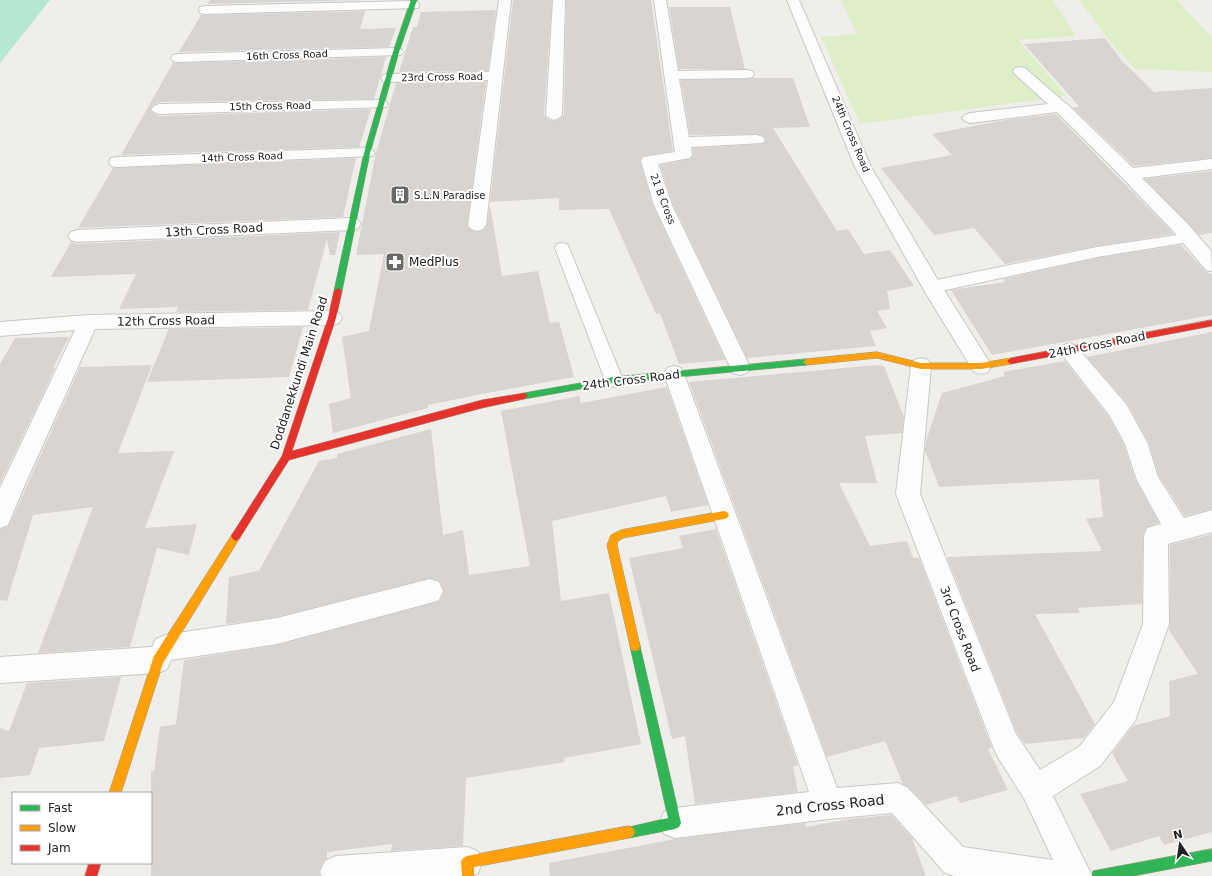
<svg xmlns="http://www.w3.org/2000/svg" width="1212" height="876" viewBox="0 0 1212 876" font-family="'DejaVu Sans',sans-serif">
  <rect width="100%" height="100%" fill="#f0eeea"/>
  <g fill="#ddeec8">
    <polygon points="841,0 1053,0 1076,36 1018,40 1066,96 860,124 821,37 857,34"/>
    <polygon points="1079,0 1177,0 1212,38 1212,72 1135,69 1107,38"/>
  </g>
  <polygon fill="#b4e8d2" points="0,0 50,0 0,63"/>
  <g fill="#d7d4d1">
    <polygon points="210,0 368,0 207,4"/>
    <polygon points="513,0 552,0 544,115 548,119 553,121 560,119 564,115 566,0 651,0 673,151 643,156 640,161 653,206 725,360 679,364 660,313 656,314 609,209 559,210 559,198 490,202"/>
    <polygon points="669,7 730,7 745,69 679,69"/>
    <polygon points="496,10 488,71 399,72 413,27 417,27 421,12"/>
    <polygon points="365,11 360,29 396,28 389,47 179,52 201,15"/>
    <polygon points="1105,38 1121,60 1154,92 1212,88 1212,158 1134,166 1073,108 1079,106 1024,44"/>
    <polygon points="386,57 374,99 159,102 153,105 150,109 153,113 159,116 371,109 359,147 121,155 173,63"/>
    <polygon points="752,78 793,78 810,127 773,128 837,231 848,229 864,254 890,250 914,286 887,291 890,309 877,311 887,328 870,331 876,346 747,358 673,204 660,165 690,159 693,155 693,148 763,144 766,141 764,136 757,134 690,135 681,80"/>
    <polygon points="486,82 467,226 471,230 477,232 484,230 487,225 490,205 502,276 538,271 550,323 559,322 574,377 482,394 428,405 428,408 333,433 329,404 351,398 342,337 369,331 384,254 356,255 376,153 396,83"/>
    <polygon points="1056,114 1174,234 1097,246 1005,264 974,228 934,235 881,168 952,155 932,134 1005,120"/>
    <polygon points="356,158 343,217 78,228 113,168"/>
    <polygon points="1212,171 1212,233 1199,235 1145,179"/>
    <polygon points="340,232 335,255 330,255 327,239 308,310 176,312 178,307 119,309 136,274 51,277 71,242 77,244"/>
    <polygon points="1181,245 1205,271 1212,275 1212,315 992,355 951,290 1005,282 1003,279 1097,258"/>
    <polygon points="303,327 289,377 147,382 169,329"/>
    <polygon points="1212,332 1212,509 1185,516 1159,476 1148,441 1127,403 1087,357"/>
    <polygon points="69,337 53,368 55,368 0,484 0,364 15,338"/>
    <polygon points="1065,361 1109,417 1124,445 1136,481 1159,523 1147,527 1143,535 1142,604 1078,608 1080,613 1035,614 1095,724 1084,738 1025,744 1017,733 947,557 1102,551 1086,519 1103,517 1099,479 939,487 925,450 926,441 942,393 1005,376 1003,372"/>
    <polygon points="152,365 118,453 174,451 145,528 197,524 189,555 157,548 130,647 38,653 93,507 33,515 7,601 0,600 0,529 9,526 80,367"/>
    <polygon points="877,365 884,366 904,417 902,433 865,436 877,483 839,483 870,546 907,541 913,558 919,558 992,748 988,749 1008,790 960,803 957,796 926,805 909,787 903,784 885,741 827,757 689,382"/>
    <polygon points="667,387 708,505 671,512 666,496 552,521 561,601 609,593 641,744 564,758 565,762 466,778 463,846 391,851 392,844 327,852 327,859 324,860 319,871 320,876 151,876 151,772 154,771 160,727 176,724 184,660 277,645 430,604 440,601 444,592 440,581 430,578 277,617 226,624 229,577 259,571 319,461 337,458 337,454 431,429 443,535 463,530 469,575 530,566 501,411 579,396 581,403"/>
    <polygon points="716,529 798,765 793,767 798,792 695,804 685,736 672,739 629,558 683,548 679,536"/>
    <polygon points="1212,534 1212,832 1164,845 1159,836 1111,851 1080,794 1128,781 1112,753 1133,726 1170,716 1169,681 1198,674 1169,630 1170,624 1170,545"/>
    <polygon points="121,677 104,741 39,748 30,775 0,778 0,728 9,731 27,683"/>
    <polygon points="891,815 912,838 926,876 550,876 549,863 675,839 805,823 806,827 849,819"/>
  </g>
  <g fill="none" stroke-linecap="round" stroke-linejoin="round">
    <g stroke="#c8c8c6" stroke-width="2">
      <g id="lane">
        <polygon points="1191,233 1196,235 1198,238 1196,241 1097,257 932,293 927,291 924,287 927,283 932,281 1097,247"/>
        <polygon points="562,243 567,244 569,248 623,380 620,385 614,387 608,385 605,380 555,248 557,244"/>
      </g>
    </g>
    <g stroke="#c8c8c6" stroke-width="2">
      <g id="street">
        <polygon points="499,0 511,0 486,225 483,229 477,231 471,229 468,225 488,80 388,82 383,81 381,78 383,75 388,74 489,72"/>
        <polygon points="553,0 565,0 562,115 559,118 554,120 549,118 546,115"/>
        <polygon points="654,0 666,0 678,71 747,70 752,71 754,74 752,77 747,78 679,79 689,137 757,135 763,137 765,140 763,143 691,147 692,155 690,158 658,164 672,205 750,367 747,373 740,375 733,373 730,367 654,205 641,161 643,157 675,152"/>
        <polygon points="787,0 799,0 871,167 939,282 988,360 991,366 988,372 981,374 974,372 925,292 855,167"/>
        <polygon points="413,1 418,2 419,5 418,8 205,14 200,13 199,10 200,7 205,6"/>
        <polygon points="396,48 401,49 403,52 401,55 178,62 173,61 171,58 173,55 178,54"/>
        <polygon points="1020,67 1025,68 1065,103 1067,104 1133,168 1212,159 1212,169 1142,178 1188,224 1211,251 1212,271 1206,270 1175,233 1111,166 1057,112 970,123 965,121 962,118 965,115 970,113 1048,104 1015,74 1013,71 1015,68"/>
        <polygon points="381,100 386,101 388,104 386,107 159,114 154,112 151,109 154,106 159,104"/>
        <polygon points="367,148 373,150 375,153 373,156 117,167 111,166 109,162 111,158 117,157"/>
        <polygon points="352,218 358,220 361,224 358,228 352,230 77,242 71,240 68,236 71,232 77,230"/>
        <polygon points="332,311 339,313 342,318 339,323 332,325 95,329 23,489 8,525 0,528 0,488 75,330 0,336 0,322 89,315"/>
        <polygon points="1069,343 1076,346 1126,404 1147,442 1158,477 1184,518 1212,510 1212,532 1168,544 1169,624 1135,721 1100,766 1053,796 1092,876 954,876 944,872 892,813 828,819 675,838 664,834 660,823 664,812 675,808 809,792 664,374 667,368 674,366 681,368 684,374 837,788 898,783 908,788 963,847 1053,860 1025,800 996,754 896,494 911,366 914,360 921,358 928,360 931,366 920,494 1016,734 1040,770 1080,746 1114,702 1143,624 1144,536 1147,528 1161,524 1137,480 1125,444 1110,416 1059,351 1062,346"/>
        <polygon points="430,579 439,582 443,591 439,600 430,603 277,644 171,660 167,669 158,673 0,683 0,657 152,647 156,639 165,635 277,618"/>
        <polygon points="467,847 478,851 482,862 478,873 471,876 322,876 320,872 325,861 336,856"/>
      </g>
    </g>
    <g stroke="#999b80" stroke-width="1">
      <g id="fast">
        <polygon points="411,0 417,0 399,52 370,153 342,291 338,294 334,291 364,153 393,52"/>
        <polygon points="807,359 811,362 807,365 614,383 524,399 520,396 524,393 614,377"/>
        <polygon points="635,641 639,642 640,646 681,823 679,827 675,829 629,838 625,836 623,832 625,828 668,818 630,646 631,642"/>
        <polygon points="1212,849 1212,861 1133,876 1092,876 1093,871 1098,870"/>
      </g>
    </g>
    <g stroke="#999b80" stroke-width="1">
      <g id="slow">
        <polygon points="877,352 921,363 981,363 1011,358 1015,361 1011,364 981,369 921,369 877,358 807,365 803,362 807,359"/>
        <polygon points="724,511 727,512 729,515 727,518 724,519 623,538 618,541 617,545 640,646 639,650 635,651 631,650 607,545 611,535 621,530"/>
        <polygon points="236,531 239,533 241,536 239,539 163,663 121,793 109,793 154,656 233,533"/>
        <polygon points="629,826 633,828 635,832 633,836 629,838 474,867 474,876 462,876 461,862 463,858 467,856"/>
      </g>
    </g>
    <g stroke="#999b80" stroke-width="1">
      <g id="jam">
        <polygon points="338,288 342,291 336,318 292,451 482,400 524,393 528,396 524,399 482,408 289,460 239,539 236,541 233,539 231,536 233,533 282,456 328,318 334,291"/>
        <polygon points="1212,320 1212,326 1011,364 1007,361 1011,358"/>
        <polygon points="89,863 101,863 97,876 85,876"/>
      </g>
    </g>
    <use href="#lane" fill="#fdfcfc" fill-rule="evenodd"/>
    <use href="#street" fill="#fdfcfc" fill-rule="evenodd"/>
    <use href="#fast" fill="#30b455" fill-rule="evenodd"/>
    <use href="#slow" fill="#ff9f0a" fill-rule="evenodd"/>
    <use href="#jam" fill="#e5322d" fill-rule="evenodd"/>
  </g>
  <defs>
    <g id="building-square" transform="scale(1)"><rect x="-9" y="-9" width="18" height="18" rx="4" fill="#696967" stroke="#fff"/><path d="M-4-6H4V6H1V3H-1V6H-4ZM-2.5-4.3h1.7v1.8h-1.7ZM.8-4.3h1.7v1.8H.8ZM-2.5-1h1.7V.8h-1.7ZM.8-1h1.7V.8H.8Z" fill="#fff"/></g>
    <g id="pharmacy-square" transform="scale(1)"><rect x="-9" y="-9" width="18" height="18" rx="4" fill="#696967" stroke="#fff"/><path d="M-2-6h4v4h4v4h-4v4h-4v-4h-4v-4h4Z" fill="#fff"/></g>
  </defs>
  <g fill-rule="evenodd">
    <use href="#building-square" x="400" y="195"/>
    <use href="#pharmacy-square" x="395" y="262"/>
  </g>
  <g text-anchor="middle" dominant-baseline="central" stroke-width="4" stroke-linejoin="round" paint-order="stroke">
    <g font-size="10" fill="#212121" stroke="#fff">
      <text transform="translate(287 55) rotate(-2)">16th Cross Road</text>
      <text transform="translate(442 77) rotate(-1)">23rd Cross Road</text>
      <text transform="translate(270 106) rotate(-1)">15th Cross Road</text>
      <text transform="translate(851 134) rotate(67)">24th Cross Road</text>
      <text transform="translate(242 157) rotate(-2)">14th Cross Road</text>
      <text transform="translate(663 199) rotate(69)">21 B Cross</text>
    </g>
    <g font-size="10" fill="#212121" stroke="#fff" text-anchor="start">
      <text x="414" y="195">S.L.N Paradise</text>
    </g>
    <g font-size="12" fill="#212121" stroke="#fff">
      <text transform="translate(214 230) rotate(-3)">13th Cross Road</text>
      <text transform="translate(166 321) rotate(-1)">12th Cross Road</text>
      <text transform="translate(1097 345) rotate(-11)">24th Cross Road</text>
      <text transform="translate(299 373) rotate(-72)">Doddanekkundi Main Road</text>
      <text transform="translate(631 380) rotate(-7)">24th Cross Road</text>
      <text transform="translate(960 629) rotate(69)">3rd Cross Road</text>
    </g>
    <g font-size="12" fill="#212121" stroke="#fff" text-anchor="start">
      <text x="409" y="262">MedPlus</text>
    </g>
    <g font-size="14" fill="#212121" stroke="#fff">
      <text transform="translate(830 805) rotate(-6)">2nd Cross Road</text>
    </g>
  </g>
  <rect x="12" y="792" width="140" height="72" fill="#ffffff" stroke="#a6a6a6"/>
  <rect x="20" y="805" width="20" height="6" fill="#30b455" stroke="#a6a6a6"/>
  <text x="48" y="812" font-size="12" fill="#212121">Fast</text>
  <rect x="20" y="825" width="20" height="6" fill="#ff9f0a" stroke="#a6a6a6"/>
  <text x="48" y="832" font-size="12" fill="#212121">Slow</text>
  <rect x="20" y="845" width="20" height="6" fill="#e5322d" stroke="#a6a6a6"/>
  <text x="48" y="852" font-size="12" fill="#212121">Jam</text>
  <g transform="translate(1180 844) rotate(347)" stroke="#ffffff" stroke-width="3" paint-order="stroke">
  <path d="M0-3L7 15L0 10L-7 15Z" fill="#212121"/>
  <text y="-6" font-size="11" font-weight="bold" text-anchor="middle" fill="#212121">N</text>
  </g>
</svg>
